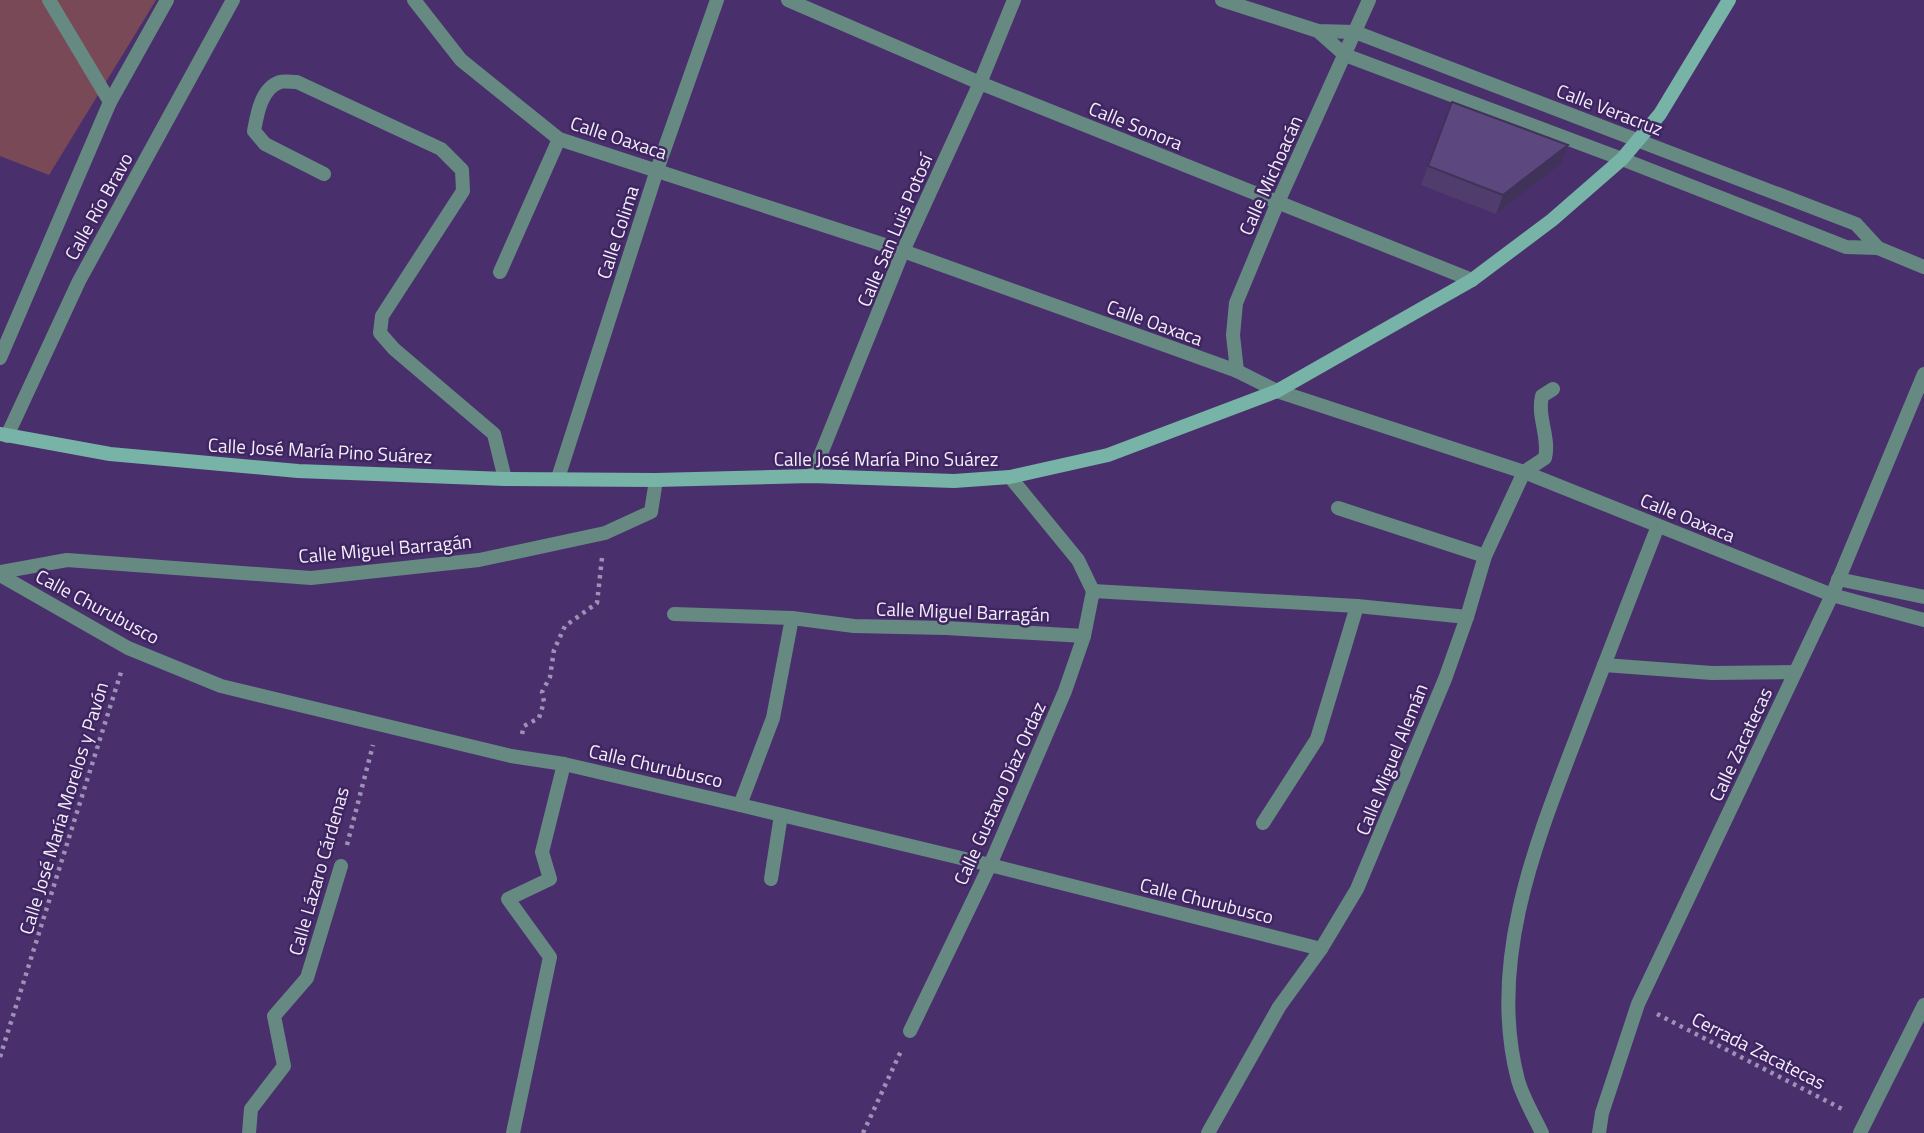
<svg xmlns="http://www.w3.org/2000/svg" width="1924" height="1133" viewBox="0 0 1924 1133" font-family="'Titillium Web',sans-serif">
  <rect width="100%" height="100%" fill="#49306c"/>
  <polygon fill="#7a4958" points="0,0 156,0 49,175 0,156"/>
  <g fill="none" stroke-linecap="round" stroke-linejoin="round">
    <g stroke="#9f90b5" stroke-width="4.5" stroke-dasharray="3.5 5" stroke-linecap="butt">
      <polyline points="522,734 524,726 539,718 544,702 542,692 550,677 554,650 565,626 597,603 602,558"/>
      <polyline points="347,845 373,745"/>
      <polyline points="1657,1014 1846,1111"/>
      <polyline points="0,1057 122,669"/>
      <polyline points="863,1133 901,1051"/>
    </g>
    <g stroke="#668a82" stroke-width="14">
      <path d="M324 174 265 144 254 131C257 115 261 88 280 82 284 81 292 82 297 82L441 149 462 170 463 191 382 316 380 333 394 349 494 434 505 479"/>
      <polyline points="500,272 559,139"/>
      <polyline points="1263,823 1317,739 1357,606"/>
    </g>
    <g stroke="#668a82" stroke-width="14">
      <polyline points="49,0 110,102"/>
      <polyline points="414,0 461,60 559,139 903,251 1237,371 1277,391 1524,472 1832,595 1924,620"/>
      <polyline points="788,0 980,83 1472,280"/>
      <polyline points="1222,0 1318,31 1355,32 1856,224 1878,248"/>
      <polyline points="1318,31 1345,55 1622,159 1846,247 1878,248 1924,267"/>
      <polyline points="0,358 110,102 167,0"/>
      <polyline points="1237,371 1233,335 1236,303 1278,202 1369,0"/>
      <polyline points="7,436 79,281 233,0"/>
      <polyline points="812,476 903,251 980,83 1014,0"/>
      <polyline points="558,478 657,170 717,0"/>
      <polyline points="1338,508 1485,556"/>
      <polyline points="0,572 67,560 311,578 479,560 605,533 651,512 656,480"/>
      <polyline points="0,575 128,648 221,686 511,756 564,764 740,805 990,865 1321,949"/>
      <polyline points="1838,579 1924,597"/>
      <polyline points="1093,591 1357,606 1467,617"/>
      <polyline points="674,614 792,618 854,626 946,628 1084,636"/>
      <polyline points="1604,665 1712,673 1795,672"/>
      <polyline points="740,805 773,718 792,618"/>
      <polyline points="771,879 781,815"/>
      <polyline points="910,1031 990,865 1065,691 1084,636 1093,591 1078,560 1010,477"/>
      <polyline points="249,1133 251,1109 284,1066 274,1016 307,978 341,866"/>
      <polyline points="513,1133 550,957 508,899 550,879 542,852 564,764"/>
      <path d="M1208 1133 1279 1007 1321 949 1357 889 1445 679 1467 617 1485 556 1524 472 1545 458C1550 437 1537 418 1542 396L1553 389"/>
      <path d="M1542 1133C1534 1116 1523 1098 1518 1080 1486 959 1539 835 1581 725 1607 658 1632 592 1658 526"/>
      <polyline points="1599,1133 1602,1113 1638,1004 1832,595 1924,374"/>
      <polyline points="1860,1133 1924,1005"/>
    </g>
    <polyline stroke="#78b3a7" stroke-width="14" points="0,434 110,454 298,471 505,479 656,480 812,476 954,481 1010,477 1108,455 1277,391 1472,280 1552,220 1622,159 1660,114 1729,0"/>
  </g>
  <polygon fill="#503d6d" points="1452,102 1568,145 1561,164 1496,214 1421,185"/>
  <polygon fill="#413259" points="1568,145 1561,164 1496,214 1503,195"/>
  <polygon fill="#5d477f" stroke="#413259" stroke-width="2" points="1452,102 1568,145 1503,195 1428,166"/>
  <g text-anchor="middle" dominant-baseline="central" stroke-width="5" stroke-linejoin="round" paint-order="stroke">
    <g font-size="19" fill="#f2edfc" stroke="#3f2561">
      <text transform="translate(1610 109) rotate(21)">Calle Veracruz</text>
      <text transform="translate(1136 125) rotate(22)">Calle Sonora</text>
      <text transform="translate(619 137) rotate(18)">Calle Oaxaca</text>
      <text transform="translate(1270 175) rotate(-66)">Calle Michoacán</text>
      <text transform="translate(98 206) rotate(-61)">Calle Río Bravo</text>
      <text transform="translate(894 230) rotate(-67)">Calle San Luis Potosí</text>
      <text transform="translate(617 232) rotate(-72)">Calle Colima</text>
      <text transform="translate(1155 322) rotate(20)">Calle Oaxaca</text>
      <text transform="translate(320 450) rotate(3)">Calle José María Pino Suárez</text>
      <text x="886" y="458">Calle José María Pino Suárez</text>
      <text transform="translate(1688 517) rotate(22)">Calle Oaxaca</text>
      <text transform="translate(385 548) rotate(-5)">Calle Miguel Barragán</text>
      <text transform="translate(98 606) rotate(28)">Calle Churubusco</text>
      <text transform="translate(963 611) rotate(2)">Calle Miguel Barragán</text>
      <text transform="translate(1740 744) rotate(-65)">Calle Zacatecas</text>
      <text transform="translate(1391 759) rotate(-68)">Calle Miguel Alemán</text>
      <text transform="translate(656 765) rotate(13)">Calle Churubusco</text>
      <text transform="translate(999 793) rotate(-66)">Calle Gustavo Díaz Ordaz</text>
      <text transform="translate(63 808) rotate(-73)">Calle José María Morelos y Pavón</text>
      <text transform="translate(318 871) rotate(-74)">Calle Lázaro Cárdenas</text>
      <text transform="translate(1207 900) rotate(14)">Calle Churubusco</text>
      <text transform="translate(1759 1050) rotate(27)">Cerrada Zacatecas</text>
    </g>
  </g>
</svg>
